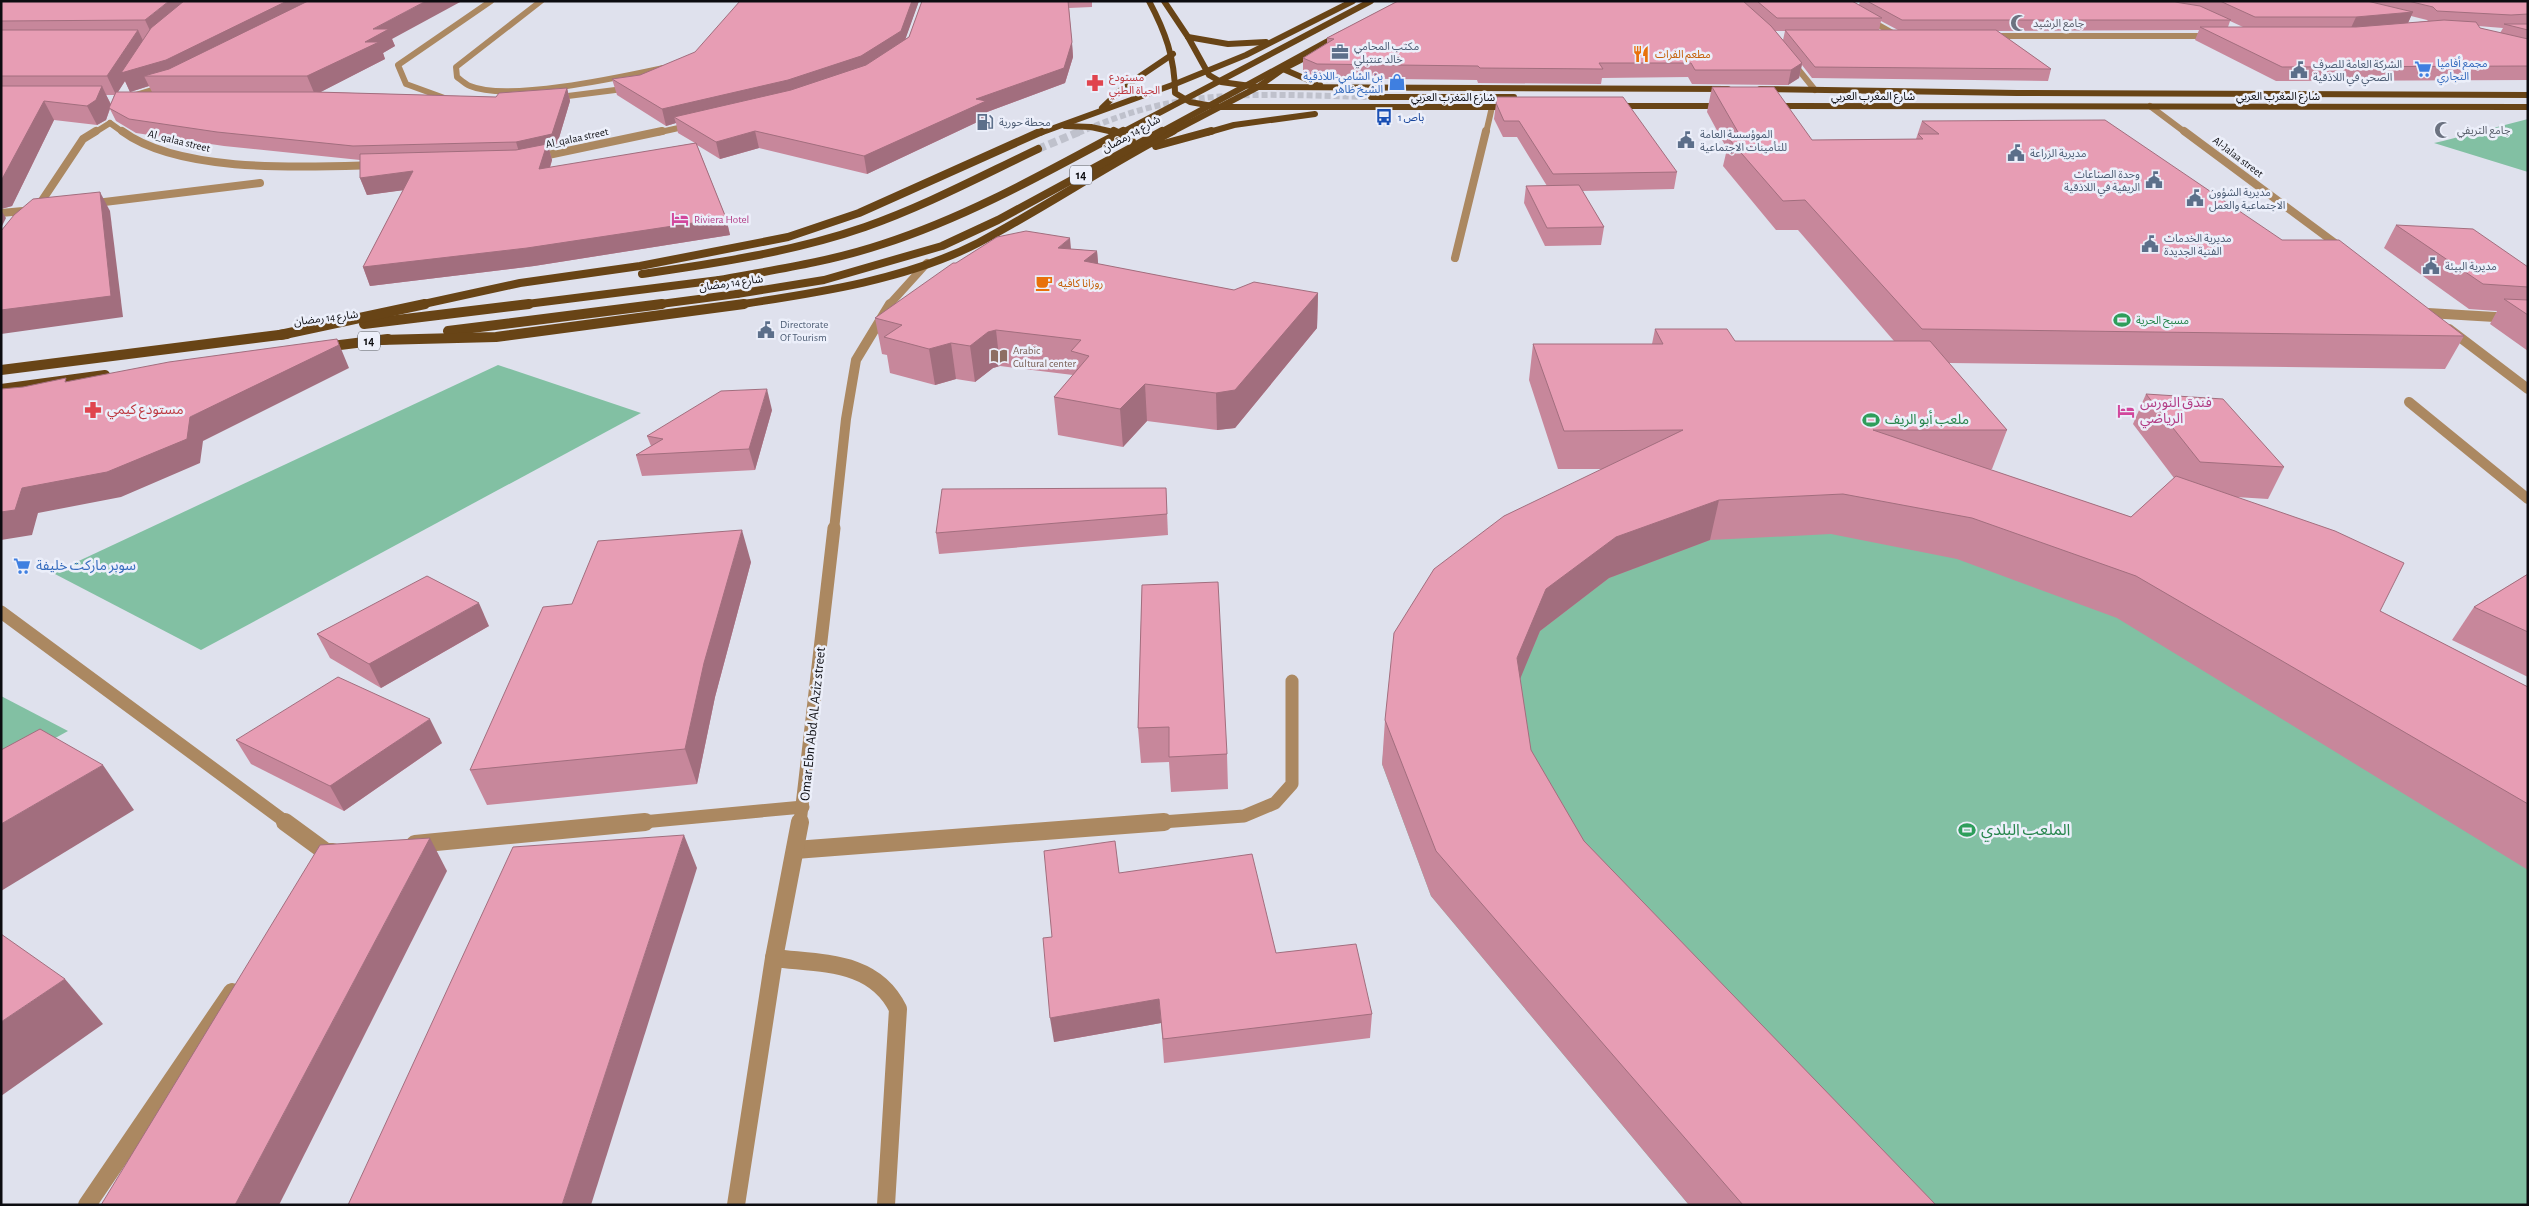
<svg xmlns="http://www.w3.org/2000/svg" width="2529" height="1206" viewBox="0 0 2529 1206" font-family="'Alegreya Sans','Noto Sans Arabic',sans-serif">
  <rect width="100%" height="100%" fill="#dfe1ed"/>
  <g fill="#82c0a3">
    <polygon points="2528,119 2528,172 2434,143 2443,141"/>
    <polygon points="498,365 641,413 201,650 53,573"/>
    <polygon points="1858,487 2528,747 2528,1205 1689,1205 1431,896 1382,764 1391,676 1430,611"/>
    <polygon points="1,696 68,731 1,768"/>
  </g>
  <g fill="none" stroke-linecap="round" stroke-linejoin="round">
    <path stroke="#bfc1cc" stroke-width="6" stroke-dasharray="6 3" stroke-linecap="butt" d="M1078 133C1106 121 1135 110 1165 104 1232 90 1303 96 1371 97"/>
    <polyline stroke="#bfc1cc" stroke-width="8" stroke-dasharray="8 4" stroke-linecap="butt" points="1038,149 1081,131"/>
    <g stroke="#ab8861" stroke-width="6">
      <path d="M541 1 456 67 457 77C461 80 465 84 470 86 507 102 621 77 663 68"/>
      <polyline points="1836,1 1898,36"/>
      <polyline points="1988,36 2213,36"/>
      <polyline points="1789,58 1815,90"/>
      <polyline points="129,97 168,85"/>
      <polyline points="552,98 631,88"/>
      <polyline points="450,100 406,84 398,65 491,1"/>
      <polyline points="2150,106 2186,133"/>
      <polyline points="110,123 124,133"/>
      <polyline points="94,133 110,123"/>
      <polyline points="656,133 692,125"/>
      <polyline points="1486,133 1492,107"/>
    </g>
    <g stroke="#ab8861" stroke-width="8">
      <path d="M122 131C180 174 305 167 376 165"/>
      <polyline points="2184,131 2343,249"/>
      <polyline points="534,158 662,131"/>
      <polyline points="88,204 260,183"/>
      <polyline points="35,211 83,139 96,131"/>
      <polyline points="1,213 34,210"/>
      <polyline points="1455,258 1486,131"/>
      <polyline points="889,305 927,263"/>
    </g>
    <g stroke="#ab8861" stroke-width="10">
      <polyline points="2428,313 2528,319"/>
      <polyline points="2449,329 2528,389"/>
      <polyline points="2409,402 2528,499"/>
      <polyline points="834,530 846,419 856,360 890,304"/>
    </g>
    <g stroke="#ab8861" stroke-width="13">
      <polyline points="1,612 287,823"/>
      <polyline points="632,823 803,807"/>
      <polyline points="800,823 834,528"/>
      <polyline points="1148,823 1244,816 1275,803 1292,784 1292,681"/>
    </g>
    <g stroke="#ab8861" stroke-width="18">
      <polyline points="285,822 326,852 333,852"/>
      <polyline points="415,844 645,822"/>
      <polyline points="795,850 1164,822"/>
      <path d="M774 958C822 964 874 960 898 1009L886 1205"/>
      <polyline points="87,1205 232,992"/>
      <polyline points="736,1205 774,958 800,822"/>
    </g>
    <g stroke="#684416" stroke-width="6">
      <path d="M1149 1C1165 31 1175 58 1175 93L1190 102 1218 107H1513"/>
      <polyline points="1164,1 1188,37 1209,75 1221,82 1258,87 1728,89"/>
      <polyline points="1188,37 1228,44 1266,42"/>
      <polyline points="1283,69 1320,85"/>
      <polyline points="1760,89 2017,93 2528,95"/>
      <polyline points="1371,97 1514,97"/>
      <polyline points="1613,106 1725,106"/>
      <polyline points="1773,106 2528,107"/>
      <polyline points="1102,108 1124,87 1173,54"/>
      <polyline points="1065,126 1091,127 1118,133"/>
      <polyline points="1040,133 1175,84 1246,55 1353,1"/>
      <polyline points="1170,133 1258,87 1283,69 1318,51"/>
      <polyline points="1206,133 1234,125 1315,114"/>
    </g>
    <g stroke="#684416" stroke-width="8">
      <polyline points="1114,131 1131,139 1134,147 1127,155"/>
      <polyline points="1156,146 1211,131"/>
      <path d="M642 274C717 263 793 252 865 227 925 206 981 176 1038 149"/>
      <polyline points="419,305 520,283 640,266 788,237 859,213 1042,131"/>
      <polyline points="519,305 719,280"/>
      <polyline points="653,305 737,294"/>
      <path d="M736 305C815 293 906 280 978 243 1044 208 1106 166 1173 131"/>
    </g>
    <g stroke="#684416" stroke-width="10">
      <polyline points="364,324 529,304"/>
      <polyline points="448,331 662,304"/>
      <polyline points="280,335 425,304"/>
      <polyline points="380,340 496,337 744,304"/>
      <polyline points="324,347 388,339"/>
      <polyline points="1,370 287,334"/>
      <polyline points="1,389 105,375"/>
    </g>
    <g stroke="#684416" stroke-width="6">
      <polyline points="1121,133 1371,1"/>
      <polyline points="1159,133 1341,34"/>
    </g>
    <g stroke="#684416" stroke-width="8">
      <path d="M719 280C774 270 829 262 883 244 967 217 1045 173 1123 131"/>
      <polyline points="737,294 824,280 942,246 998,220 1162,131"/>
    </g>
  </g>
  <g fill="#c7879b" fill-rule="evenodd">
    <path d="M1 1 392 39 395 46 383 53 385 59 320 92 496 97 567 88 570 101 556 148 549 149 552 160 550 168 695 143 678 133 676 123 666 126 617 95 612 79 640 75 919 1 905 39 909 37 922 1H1092V7L1069 8 1073 57 1065 83 987 112 988 117 867 174 759 148 720 159 697 145 726 218 730 235 534 266 370 286 363 267 403 190 367 195 360 178V160L224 146 136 133 116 121 110 109 106 120 97 125 54 120 12 206 1 209ZM125 81 130 92 149 86 152 92H118ZM106 95H114L111 104Z"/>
    <path d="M1398 1H1852L1859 5 1860 1H2528V80L2276 81 2195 40 2199 30 1997 31 2051 69 2048 81 1812 78 1802 65 1799 78 1788 85 1692 84 1688 77 1602 78 1601 84 1478 83 1477 80 1316 78 1303 72V58L1327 43V38ZM2411 16 2427 20 2428 21 2408 23ZM1881 21 1898 30H1879ZM2230 21 2243 27H2228ZM2478 26 2503 28 2500 33 2480 28ZM1775 31H1785L1783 40Z"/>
    <polygon points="1712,87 1812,140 1916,139 1922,121 2282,240 2464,336 2445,369 1949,363 2007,430 1992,469 1987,469 2131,517 2174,478 2133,424 2146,394 2284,467 2268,499 2236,497 2380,611 2528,687 2528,870 2117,618 1957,559 1831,534 1710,540 1609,578 1540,631 1520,678 1531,750 1584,841 1936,1205 1689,1205 1431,896 1382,764 1385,720 1602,469 1558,469 1529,380 1533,344 1652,344 1655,329 1735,341 1894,341 1798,230 1776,230 1723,166 1727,149 1707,112"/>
    <polygon points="1496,103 1677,172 1674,189 1582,191 1604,227 1601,245 1545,246 1524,203 1526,186 1547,186 1517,137 1503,137 1494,119"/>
    <polygon points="2396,225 2528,267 2528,351 2490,324 2497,311 2469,309 2384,248"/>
    <polygon points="1071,249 1097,251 1098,264 1234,290 1318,293 1317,328 1235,428 1217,430 1147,421 1123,447 1058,435 1054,397 1073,375 1000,366 993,368 975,382 956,379 935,385 890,373 887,355 882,354 875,318 956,263"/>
    <polygon points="772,410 755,470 642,476 636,455 651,446 647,436"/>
    <polygon points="1166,488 1168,535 939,554 936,533"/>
    <polygon points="751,562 715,697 697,784 487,805 470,770 572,604"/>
    <polygon points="2528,574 2528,677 2452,640 2474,607"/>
    <polygon points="1142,585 1227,754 1228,789 1171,792 1169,762 1141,763 1138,728"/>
    <polygon points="489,626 381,688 330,658 317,634"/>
    <polygon points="236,740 442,743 344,811 251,764"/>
    <polygon points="1119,873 1276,953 1372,1014 1370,1038 1164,1063 1161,1023 1054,1042 1052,937"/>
  </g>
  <g fill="#a26e7e">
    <polygon points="169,1 196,1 153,37 145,20"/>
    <polygon points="287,1 327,1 178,76 144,76 149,86 130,92 125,81 116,95 107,76 138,30 146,47"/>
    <polygon points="426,1 462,1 392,39 395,46 383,53 385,59 315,95 307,76 365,42 373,29"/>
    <polygon points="912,1 919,1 903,46 864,71 792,96 674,117 676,123 666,126 662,109"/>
    <polygon points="2413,12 2407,25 2350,30 2356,17"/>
    <polygon points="1072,42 1073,57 1065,83 987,112 988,117 867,174 864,156 976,99"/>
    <polygon points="1802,63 1799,78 1788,85 1791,70"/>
    <polygon points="102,86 111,105 106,120 97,125 87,106"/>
    <polygon points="567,88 570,101 556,148 549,149 552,160 544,186 520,155 516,142"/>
    <polygon points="44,101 54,120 12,206 1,209 1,181"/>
    <polygon points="755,131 759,148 720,159 716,142"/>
    <polygon points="413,171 420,188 367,195 360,178"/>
    <polygon points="100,192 110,211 123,317 1,334 1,310"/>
    <polygon points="1,210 6,218 1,228"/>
    <polygon points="726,218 730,235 534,266 370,286 363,267"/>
    <polygon points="1070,238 1073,271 1058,248"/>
    <polygon points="1097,251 1100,285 1084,261"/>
    <polygon points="1318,293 1317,328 1235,428 1217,430 1216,393"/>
    <polygon points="996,330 1000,366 993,368 975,382 970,346 988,332"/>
    <polygon points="337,339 349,368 203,441 200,463 121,497 38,513 32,535 1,540 1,512 22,488 190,417"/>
    <polygon points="951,343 956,379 935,385 929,349"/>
    <polygon points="1145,384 1147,421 1123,447 1120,409"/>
    <polygon points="767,389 772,410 755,470 749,449"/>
    <polygon points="1719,500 1710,540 1609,578 1540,631 1511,701 1517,658 1546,589 1616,537"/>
    <polygon points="742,530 751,562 715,697 697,784 685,749 704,663"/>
    <polygon points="479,603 489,626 381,688 369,664"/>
    <polygon points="430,719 442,743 344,811 330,786"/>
    <polygon points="103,765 134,810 1,891 1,824"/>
    <polygon points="684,835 697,868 591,1205 562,1205"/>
    <polygon points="430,838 447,871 279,1205 235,1205"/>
    <polygon points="65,979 103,1024 1,1096 1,1022"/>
    <polygon points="1159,999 1161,1023 1054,1042 1050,1018"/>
  </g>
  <g fill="#e79db4" stroke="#a26e7e">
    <polygon points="1,1 169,1 145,20 1,21"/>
    <polygon points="184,1 287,1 166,60 121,73 151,28"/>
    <polygon points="308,1 426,1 373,29 389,29 365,42 379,42 307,76 144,76 169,69"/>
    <polygon points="740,1 912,1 901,31 861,56 788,80 662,109 612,79 640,75 695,52"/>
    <polygon points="922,1 1068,1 1072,42 1064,68 976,99 986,101 864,156 755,131 716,142 674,117 791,90 866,65 909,37"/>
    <polygon points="1398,1 1743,1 1771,26 1802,63 1791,70 1695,70 1691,63 1599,63 1603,69 1480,68 1478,66 1317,64 1303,58 1334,39 1327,38"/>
    <polygon points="1757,1 1852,1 1882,18 1777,18"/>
    <polygon points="1867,1 2175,2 2200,6 2231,20 1902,20"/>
    <polygon points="2220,1 2367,1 2413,12 2356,17 2255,17"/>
    <polygon points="2408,1 2528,1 2528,14 2511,15 2437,11 2433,7"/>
    <polygon points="2444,20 2476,22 2480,28 2528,39 2528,66 2282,67 2200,27 2356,27"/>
    <polygon points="2504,24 2528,24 2528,30"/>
    <polygon points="1,30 138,30 107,76 1,76"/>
    <polygon points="1785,30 1996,30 2051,69 1815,67"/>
    <polygon points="1,86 102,86 96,100 87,106 44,101 1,181"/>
    <polygon points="1712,87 1774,87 1812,140 1923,139 1918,134 1939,134 1922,121 2105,120 2282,240 2339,240 2464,336 1922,329 1805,200 1783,201 1729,139 1742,139"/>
    <polygon points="567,88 552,134 516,142 353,146 217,132 129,119 109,108 116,92 316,92 496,97 499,93"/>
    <polygon points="1497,97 1623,97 1677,172 1553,174 1519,121 1504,121 1496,103"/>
    <polygon points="696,143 726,218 527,248 363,267 413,171 360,178 360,154 516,150 547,144 539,169"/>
    <polygon points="1579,185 1604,227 1547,228 1526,186"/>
    <polygon points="100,192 111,296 1,310 1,231 14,215 33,199"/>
    <polygon points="2396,225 2473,229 2528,267 2528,287 2483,284"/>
    <polygon points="1026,231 1070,238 1058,248 1097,251 1084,261 1234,290 1254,282 1318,293 1235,390 1216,393 1145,384 1120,409 1054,397 1089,356 1071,351 1081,340 996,330 988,332 970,346 951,343 929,349 884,337 902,325 875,318 953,263 956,263 997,237"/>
    <polygon points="2504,299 2528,300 2528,315"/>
    <polygon points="1655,329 1727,329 1735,341 1930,341 2007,430 1873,430 2131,517 2176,476 2335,531 2404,563 2380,611 2528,687 2528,804 2136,576 1972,518 1843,494 1719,500 1616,537 1546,589 1517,658 1531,750 1584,841 1936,1205 1743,1205 1436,851 1385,720 1394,633 1434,569 1504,516 1683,430 1564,431 1533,344 1663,344"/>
    <polygon points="337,339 339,345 190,417 187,439 107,472 22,488 15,510 1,512 1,389 23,387 66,378 65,382 169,362"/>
    <polygon points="767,389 749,449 636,455 663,439 647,436 721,391"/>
    <polygon points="2146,394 2223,399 2284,467 2200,462"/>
    <polygon points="1166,488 1167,514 936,533 942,489"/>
    <polygon points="742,530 704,663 685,749 470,770 543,607 572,604 598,541"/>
    <polygon points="2528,574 2528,632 2474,607"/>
    <polygon points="427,576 479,603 369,664 317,634"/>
    <polygon points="1218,582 1227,754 1169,757 1169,727 1138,728 1142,585"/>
    <polygon points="338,677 430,719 330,786 236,740"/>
    <polygon points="40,729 103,765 1,824 1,750"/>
    <polygon points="684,835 562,1205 348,1205 513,847"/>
    <polygon points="430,838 235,1205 101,1205 320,845"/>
    <polygon points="1115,841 1119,873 1252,854 1276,953 1356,944 1372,1014 1163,1039 1159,999 1050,1018 1043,938 1052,937 1044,851"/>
    <polygon points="1,934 65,979 1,1022"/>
  </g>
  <defs>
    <g id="mosque-bare" transform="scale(1.35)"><path d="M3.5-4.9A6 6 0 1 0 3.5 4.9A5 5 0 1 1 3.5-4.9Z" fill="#6b7280" stroke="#eceffa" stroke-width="2.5" paint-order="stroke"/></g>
    <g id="office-bare" transform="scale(1.35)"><path d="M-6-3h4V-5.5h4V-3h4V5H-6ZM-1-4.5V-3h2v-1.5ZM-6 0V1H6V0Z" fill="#5c6f8a" stroke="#eceffa" stroke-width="2.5" paint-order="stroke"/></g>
    <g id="restaurant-bare" transform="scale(1.35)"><path d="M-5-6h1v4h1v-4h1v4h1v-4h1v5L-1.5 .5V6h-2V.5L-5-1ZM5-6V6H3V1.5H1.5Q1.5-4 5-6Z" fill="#e8710a" stroke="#eceffa" stroke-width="2.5" paint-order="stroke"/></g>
    <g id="supermarket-bare" transform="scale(1.35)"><path d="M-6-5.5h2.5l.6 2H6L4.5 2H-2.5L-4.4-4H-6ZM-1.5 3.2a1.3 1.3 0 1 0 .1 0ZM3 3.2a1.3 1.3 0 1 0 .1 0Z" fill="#3f7fe0" stroke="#eceffa" stroke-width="2.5" paint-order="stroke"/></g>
    <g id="civic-bare" transform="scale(1.35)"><path d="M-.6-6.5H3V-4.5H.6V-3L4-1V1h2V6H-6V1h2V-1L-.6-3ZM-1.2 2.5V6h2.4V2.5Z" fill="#5c6f8a" stroke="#eceffa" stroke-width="2.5" paint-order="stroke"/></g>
    <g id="shop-bare" transform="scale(1.35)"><path d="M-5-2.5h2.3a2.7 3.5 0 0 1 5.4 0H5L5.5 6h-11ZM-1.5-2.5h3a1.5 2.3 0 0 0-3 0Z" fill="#3f7fe0" stroke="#eceffa" stroke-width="2.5" paint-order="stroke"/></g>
    <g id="pharmacy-bare" transform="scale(1.35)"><path d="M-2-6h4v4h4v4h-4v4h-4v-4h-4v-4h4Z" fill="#e0444e" stroke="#eceffa" stroke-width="2.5" paint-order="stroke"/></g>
    <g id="bus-bare" transform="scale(1.35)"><path d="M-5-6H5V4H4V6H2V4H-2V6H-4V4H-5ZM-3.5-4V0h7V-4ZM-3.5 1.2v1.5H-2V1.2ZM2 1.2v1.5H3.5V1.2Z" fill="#1a4fb4" stroke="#eceffa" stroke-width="2.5" paint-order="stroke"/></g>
    <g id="fuel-bare" transform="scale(1.35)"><path d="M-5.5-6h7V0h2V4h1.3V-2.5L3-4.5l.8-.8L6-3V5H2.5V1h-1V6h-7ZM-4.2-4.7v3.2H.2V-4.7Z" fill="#5c6f8a" stroke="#eceffa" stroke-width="2.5" paint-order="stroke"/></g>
    <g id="hotel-bare" transform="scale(1.35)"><path d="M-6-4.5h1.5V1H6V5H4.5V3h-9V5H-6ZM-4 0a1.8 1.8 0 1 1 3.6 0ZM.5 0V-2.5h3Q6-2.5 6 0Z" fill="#d1479c" stroke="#eceffa" stroke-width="2.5" paint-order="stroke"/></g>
    <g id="cafe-bare" transform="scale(1.35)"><path d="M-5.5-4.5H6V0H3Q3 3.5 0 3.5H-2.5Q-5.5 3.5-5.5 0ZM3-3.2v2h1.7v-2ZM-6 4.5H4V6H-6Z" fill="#e8710a" stroke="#eceffa" stroke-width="2.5" paint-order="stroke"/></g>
    <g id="stadium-bare" transform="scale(1.35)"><path d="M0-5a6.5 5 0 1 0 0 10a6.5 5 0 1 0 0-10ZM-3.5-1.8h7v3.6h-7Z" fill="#2e9e5b" stroke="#eceffa" stroke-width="2.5" paint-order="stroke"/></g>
    <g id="library-bare" transform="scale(1.35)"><path d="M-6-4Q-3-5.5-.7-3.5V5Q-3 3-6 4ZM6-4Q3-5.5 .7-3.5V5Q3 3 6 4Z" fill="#8d6e63" stroke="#eceffa" stroke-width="2.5" paint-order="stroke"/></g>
  </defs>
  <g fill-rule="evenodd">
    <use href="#mosque-bare" x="2019" y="23"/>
    <use href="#office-bare" x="1340" y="52"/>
    <use href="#restaurant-bare" x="1641" y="54"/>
    <use href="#supermarket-bare" x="2423" y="69"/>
    <use href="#civic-bare" x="2299" y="70"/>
    <use href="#shop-bare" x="1397" y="82"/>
    <use href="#pharmacy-bare" x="1095" y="83"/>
    <use href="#bus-bare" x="1384" y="117"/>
    <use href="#fuel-bare" x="985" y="122"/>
    <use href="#mosque-bare" x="2443" y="130"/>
    <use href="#civic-bare" x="1686" y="140"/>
    <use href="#civic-bare" x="2016" y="153"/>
    <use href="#civic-bare" x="2154" y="180"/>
    <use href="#civic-bare" x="2195" y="198"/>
    <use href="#hotel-bare" x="680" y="219"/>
    <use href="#civic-bare" x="2150" y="244"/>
    <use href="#civic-bare" x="2431" y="266"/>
    <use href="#cafe-bare" x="1044" y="283"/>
    <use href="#stadium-bare" x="2122" y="320"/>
    <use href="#civic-bare" x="766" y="330"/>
    <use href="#library-bare" x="999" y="356"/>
    <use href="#pharmacy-bare" x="93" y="410"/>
    <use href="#hotel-bare" x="2126" y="411"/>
    <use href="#stadium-bare" x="1871" y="420"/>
    <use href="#supermarket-bare" x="22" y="566"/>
    <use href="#stadium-bare" x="1967" y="830"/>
  </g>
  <g text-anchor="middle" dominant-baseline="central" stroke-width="5" stroke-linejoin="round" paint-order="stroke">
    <g font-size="11" fill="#5b616d" stroke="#eceffa" text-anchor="start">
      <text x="2033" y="23">جامع الرشيد</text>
      <text x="2457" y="130">جامع التريفي</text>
    </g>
    <g font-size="11" fill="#4e5e75" stroke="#eceffa" text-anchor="start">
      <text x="1354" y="46">مكتب المحامي<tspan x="1354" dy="13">خالد عنتبلي</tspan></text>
      <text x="2313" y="64">الشركة العامة للصرف<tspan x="2313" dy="13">الصحي في اللاذقية</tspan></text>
      <text x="999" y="122">محطة حورية</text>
      <text x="1700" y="134">الموؤسسة العامة<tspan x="1700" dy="13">للتأمينات الاجتماعية</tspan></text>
      <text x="2030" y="153">مديرية الزراعة</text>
      <text x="2140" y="174" text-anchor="end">وحدة الصناعات<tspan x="2140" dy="13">الريفية في اللاذقية</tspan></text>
      <text x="2209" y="192">مديرية الشؤون<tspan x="2209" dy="13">الاجتماعية والعمل</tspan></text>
      <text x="2164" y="238">مديرية الخدمات<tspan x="2164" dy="13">الفنية الجديدة</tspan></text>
      <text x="2445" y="266">مديرية البيئة</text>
      <text x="780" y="324">Directorate<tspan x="780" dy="13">Of Tourism</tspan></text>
    </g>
    <g font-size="11" fill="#c56008" stroke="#eceffa" text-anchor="start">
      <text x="1655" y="54">مطعم الفرات</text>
      <text x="1058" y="283">روزانا كافيه</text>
    </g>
    <g font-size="11" fill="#366cbe" stroke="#eceffa" text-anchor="start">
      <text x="2437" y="63">مجمع أفاميا<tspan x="2437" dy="13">التجاري</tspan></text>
      <text x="1383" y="76" text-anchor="end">بن الشامي-اللاذقية<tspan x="1383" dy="13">الشيخ ظاهر</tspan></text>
    </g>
    <g font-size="11" fill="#be3a42" stroke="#eceffa" text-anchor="start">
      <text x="1109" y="77">مستودع<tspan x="1109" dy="13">الحياة الطبي</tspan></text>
    </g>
    <g font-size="11" fill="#0c0c10" stroke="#eceffa">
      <text x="1873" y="96">شارع المغرب العربي</text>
      <text x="2278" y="96">شارع المغرب العربي</text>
      <text x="1453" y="97">شارع المغرب العربي</text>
      <text transform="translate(1131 134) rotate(-29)">شارع 14 رمضان</text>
      <text transform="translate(577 138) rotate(-12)">Al_qalaa street</text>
      <text transform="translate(179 141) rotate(14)">Al_qalaa street</text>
      <text transform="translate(2238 157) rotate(37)">Al-Jalaa street</text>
      <text transform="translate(731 283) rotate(-8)">شارع 14 رمضان</text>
      <text transform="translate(326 318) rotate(-7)">شارع 14 رمضان</text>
    </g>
    <g font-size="11" fill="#164399" stroke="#eceffa" text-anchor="start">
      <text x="1398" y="117">باص 1</text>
    </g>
    <g font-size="11" fill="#b23c85" stroke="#eceffa" text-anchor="start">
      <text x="694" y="219">Riviera Hotel</text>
    </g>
    <g font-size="11" fill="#27864d" stroke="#eceffa" text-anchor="start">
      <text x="2136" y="320">مسبح الحرية</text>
    </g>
    <g font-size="11" fill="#785e54" stroke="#eceffa" text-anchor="start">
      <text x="1013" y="350">Arabic<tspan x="1013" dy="13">Cultural center</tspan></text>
    </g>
    <g fill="#eceffa" stroke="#4f5056" stroke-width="1">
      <rect x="1070" y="165.5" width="22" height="19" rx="4"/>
      <rect x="358" y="331.5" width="22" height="19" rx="4"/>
    </g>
    <g font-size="12" font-weight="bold" fill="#0c0c10">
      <text x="1081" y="175">14</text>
      <text x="369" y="341">14</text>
    </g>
    <g font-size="14" fill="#b23c85" stroke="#eceffa" text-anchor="start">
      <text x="2140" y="403">فندق النورس<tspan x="2140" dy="16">الرياضي</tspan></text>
    </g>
    <g font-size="14" fill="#be3a42" stroke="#eceffa" text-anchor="start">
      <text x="107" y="410">مستودع كيمي</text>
    </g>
    <g font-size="14" fill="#27864d" stroke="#eceffa" text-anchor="start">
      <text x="1885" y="420">ملعب أبو الريف</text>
    </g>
    <g font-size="14" fill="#366cbe" stroke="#eceffa" text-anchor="start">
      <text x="36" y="566">سوبر ماركت خليفة</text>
    </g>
    <g font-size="14" fill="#0c0c10" stroke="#eceffa">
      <text transform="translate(813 724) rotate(-84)">Omar Ebn Abd AL Aziz street</text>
    </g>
    <g font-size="16" fill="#27864d" stroke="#eceffa" text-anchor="start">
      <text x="1981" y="830">الملعب البلدي</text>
    </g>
  </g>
  <rect width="2529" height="1206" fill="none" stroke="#0c0c10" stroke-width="5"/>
</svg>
